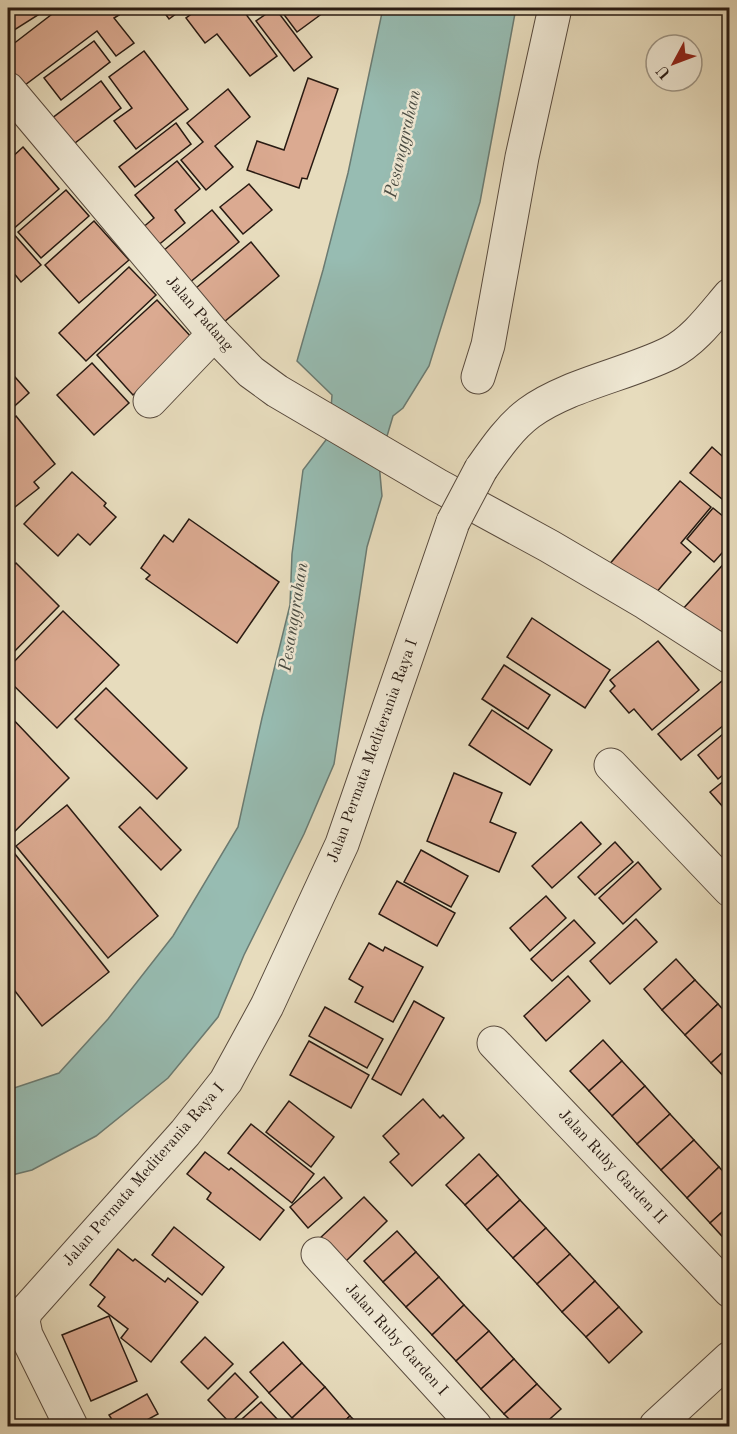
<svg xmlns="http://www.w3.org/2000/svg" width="737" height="1434" viewBox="0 0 737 1434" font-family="'Old Standard TT',serif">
  <rect width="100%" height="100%" fill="#e7dcbd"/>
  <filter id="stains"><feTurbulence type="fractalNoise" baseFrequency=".00333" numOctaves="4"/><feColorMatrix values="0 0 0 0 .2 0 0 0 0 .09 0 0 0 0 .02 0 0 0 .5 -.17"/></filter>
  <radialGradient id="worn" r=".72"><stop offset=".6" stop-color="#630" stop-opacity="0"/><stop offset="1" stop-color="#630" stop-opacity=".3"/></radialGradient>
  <polygon fill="#97bcb2" stroke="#6b7b72" stroke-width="1.5" points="383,8 516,8 480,202 429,366 403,408 393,416 379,463 382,496 367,547 334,764 304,834 244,955 218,1017 168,1078 96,1136 32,1170 8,1176 8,1090 59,1073 108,1019 173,936 238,827 262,718 290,605 292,554 303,470 329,436 332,395 297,361 323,270 348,173"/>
  <g fill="#dbaa91" stroke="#281a12" stroke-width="1.5">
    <polygon points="8,8 49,8 8,34"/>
    <polygon points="60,8 113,8 119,15 114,18 134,43 116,56 97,31 21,88 8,71 8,48"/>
    <polygon points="161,8 184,8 169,19"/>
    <polygon points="200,8 252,8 245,13 277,56 250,76 217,34 205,43 186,18"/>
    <polygon points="275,8 312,57 294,71 256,21"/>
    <polygon points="279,8 325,8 327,10 297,32"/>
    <polygon points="94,41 110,62 61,100 44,78"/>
    <polygon points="144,51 188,109 136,149 114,121 132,108 109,77"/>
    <polygon points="308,78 338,89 307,179 302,178 299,188 247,170 257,141 284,150"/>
    <polygon points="101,81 121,108 71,146 51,119"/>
    <polygon points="228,89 250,117 215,146 233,167 206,190 181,160 203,142 187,123"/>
    <polygon points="176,123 191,144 135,187 119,167"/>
    <polygon points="23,147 59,189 11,231 41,265 21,282 8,266 8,161"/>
    <polygon points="177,161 200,189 175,210 185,223 156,247 141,229 154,218 135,195"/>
    <polygon points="249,184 272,210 243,234 220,207"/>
    <polygon points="66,190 89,216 41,258 18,232"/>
    <polygon points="212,210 239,242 189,283 163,251"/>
    <polygon points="94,221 129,260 79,303 45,265"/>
    <polygon points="251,242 279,276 224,322 196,288"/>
    <polygon points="129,267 156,295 86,361 59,333"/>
    <polygon points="157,300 194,340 133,395 97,355"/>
    <polygon points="92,363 129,403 94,435 57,395"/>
    <polygon points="8,369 29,393 8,412"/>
    <polygon points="16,416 55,464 34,482 39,488 15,507 10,501 8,503 8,423"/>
    <polygon points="712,447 730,463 730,500 727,503 690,473"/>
    <polygon points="72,472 106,503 104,506 116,517 90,545 78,534 58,556 24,524"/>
    <polygon points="680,481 711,507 681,543 691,552 649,601 608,566"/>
    <polygon points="713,508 730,522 730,544 714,562 687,539"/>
    <polygon points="189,519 279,582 237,643 146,579 150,575 141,568 164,535 173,542"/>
    <polygon points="728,559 730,561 730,627 716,642 682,610"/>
    <polygon points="16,563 59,606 8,658 8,571"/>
    <polygon points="63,611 119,665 57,728 8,680 8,668"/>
    <polygon points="532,618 610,670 585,708 507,657"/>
    <polygon points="658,641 699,690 652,730 634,709 629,713 610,691 615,686 610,680"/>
    <polygon points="504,665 550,695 528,729 482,699"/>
    <polygon points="722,681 730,690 730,720 681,760 658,734"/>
    <polygon points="106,688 187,768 157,799 75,719"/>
    <polygon points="492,710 552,750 530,785 469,745"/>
    <polygon points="8,714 69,778 8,838"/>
    <polygon points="730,728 730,769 718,779 698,755"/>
    <polygon points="454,773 502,793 490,822 516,833 499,872 427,841"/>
    <polygon points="730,776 730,815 710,792"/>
    <polygon points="67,805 158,916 108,958 16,846"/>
    <polygon points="140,807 181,850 161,870 119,827"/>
    <polygon points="581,822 601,844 552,888 532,866"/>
    <polygon points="615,842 633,862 595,895 578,877"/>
    <polygon points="11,849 109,972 42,1026 8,982 8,851"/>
    <polygon points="421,850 468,876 451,907 404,882"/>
    <polygon points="638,862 661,889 623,924 599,898"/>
    <polygon points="397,881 455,913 437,946 379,914"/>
    <polygon points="546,896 566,918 530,951 510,928"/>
    <polygon points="636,919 657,942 610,984 590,961"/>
    <polygon points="574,920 595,943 552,981 531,959"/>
    <polygon points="369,943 383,951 385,947 423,967 393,1022 355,1002 363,987 349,979"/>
    <polygon points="676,959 695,980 662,1010 644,989"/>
    <polygon points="568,976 590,1001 546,1041 524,1016"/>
    <polygon points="695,980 718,1004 685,1035 662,1010"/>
    <polygon points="414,1001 444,1018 401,1095 372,1079"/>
    <polygon points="718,1004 730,1017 730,1046 711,1063 685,1035"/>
    <polygon points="325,1007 383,1039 367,1068 309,1036"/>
    <polygon points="603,1040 622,1061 589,1091 570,1071"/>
    <polygon points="309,1041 369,1075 351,1108 290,1075"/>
    <polygon points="730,1046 730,1083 711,1063"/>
    <polygon points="622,1061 645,1086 612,1116 589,1091"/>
    <polygon points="645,1086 670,1114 637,1144 612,1116"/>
    <polygon points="423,1099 440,1118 443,1115 464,1138 412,1186 390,1162 399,1154 383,1136"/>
    <polygon points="289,1101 334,1137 311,1167 266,1132"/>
    <polygon points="670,1114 694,1140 661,1170 637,1144"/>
    <polygon points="251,1124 314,1174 292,1203 228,1153"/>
    <polygon points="694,1140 719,1167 687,1198 661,1170"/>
    <polygon points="205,1152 229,1170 231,1168 284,1210 260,1240 207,1199 211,1193 187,1174"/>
    <polygon points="479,1154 498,1175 465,1205 446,1185"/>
    <polygon points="719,1167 730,1179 730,1205 710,1223 687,1198"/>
    <polygon points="498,1175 520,1200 487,1230 465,1205"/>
    <polygon points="324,1177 342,1198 308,1228 290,1207"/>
    <polygon points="364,1197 387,1221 343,1264 319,1239"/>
    <polygon points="520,1200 546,1228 513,1258 487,1230"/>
    <polygon points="730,1205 730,1245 710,1223"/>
    <polygon points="174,1227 224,1267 202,1295 152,1255"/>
    <polygon points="546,1228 570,1254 537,1284 513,1258"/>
    <polygon points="397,1231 416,1252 383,1282 364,1261"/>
    <polygon points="118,1249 133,1261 135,1259 165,1282 168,1278 198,1302 151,1362 121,1338 128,1329 98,1306 105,1297 90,1285"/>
    <polygon points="416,1252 439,1277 406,1307 383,1282"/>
    <polygon points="570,1254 595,1281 562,1312 537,1284"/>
    <polygon points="439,1277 464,1305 432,1335 406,1307"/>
    <polygon points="595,1281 619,1307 586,1337 562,1312"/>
    <polygon points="464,1305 489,1331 456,1361 432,1335"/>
    <polygon points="619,1307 642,1332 609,1363 586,1337"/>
    <polygon points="109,1316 137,1381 91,1401 62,1335"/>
    <polygon points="489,1331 514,1359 481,1389 456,1361"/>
    <polygon points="205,1337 233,1364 208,1389 181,1362"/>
    <polygon points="283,1342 302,1363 269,1393 250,1372"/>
    <polygon points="514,1359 537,1384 504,1414 481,1389"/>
    <polygon points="302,1363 325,1387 292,1418 269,1393"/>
    <polygon points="235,1373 258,1397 230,1423 208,1400"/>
    <polygon points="537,1384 561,1409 542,1426 516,1426 504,1414"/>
    <polygon points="325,1387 350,1416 339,1426 300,1426 292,1418"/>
    <polygon points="147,1394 158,1414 136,1426 116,1426 109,1415"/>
    <polygon points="261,1402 278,1420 272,1426 234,1426"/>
    <polygon points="350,1416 360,1426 339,1426"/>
  </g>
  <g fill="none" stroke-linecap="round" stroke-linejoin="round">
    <g stroke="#584a3d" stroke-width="35">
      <g id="minor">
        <polyline points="8,89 214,334 251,372 277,391 437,485 549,546 646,603 730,657"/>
        <polyline points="478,377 488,345 522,157 555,8"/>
        <polyline points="150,401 214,334"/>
        <path d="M481 469C495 449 510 427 529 413 567 385 628 374 670 353 694 341 712 316 730 295"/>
        <polyline points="611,765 730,890"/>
        <polyline points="494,1043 730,1291"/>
        <polyline points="318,1254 475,1426"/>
        <polyline points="71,1426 26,1335 23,1321 26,1311 185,1133 226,1081 267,1006 342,844 453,522"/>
        <polyline points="656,1426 730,1358"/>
      </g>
    </g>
    <use href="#minor" stroke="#efe8d4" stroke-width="33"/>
    <g stroke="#584a3d" stroke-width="35" stroke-linecap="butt">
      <polyline id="minor-bridge" points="453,522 481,469"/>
    </g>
    <use href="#minor-bridge" stroke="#efe8d4" stroke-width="33"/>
  </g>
  <g text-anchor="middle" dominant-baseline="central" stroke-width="5" stroke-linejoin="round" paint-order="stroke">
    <g font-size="16" fill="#281a12" stroke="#efe8d4">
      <text transform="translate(199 314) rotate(49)">Jalan Padang</text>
      <text transform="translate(373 751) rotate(-70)">Jalan Permata Mediterania Raya I</text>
      <text transform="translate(612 1167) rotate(47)">Jalan Ruby Garden II</text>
      <text transform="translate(144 1175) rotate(-49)">Jalan Permata Mediterania Raya I</text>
      <text transform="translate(396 1340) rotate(48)">Jalan Ruby Garden I</text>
    </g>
    <g font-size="18" font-style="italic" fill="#494b42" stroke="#efe8d4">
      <text transform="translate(403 144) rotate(-77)">Pesanggrahan</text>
      <text transform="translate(294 617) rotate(-81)">Pesanggrahan</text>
    </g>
  </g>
  <rect width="737" height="1434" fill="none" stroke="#e7dcbd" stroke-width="30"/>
  <rect x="9" y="9" width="719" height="1416" fill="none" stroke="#281a12" stroke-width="3"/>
  <rect x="15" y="15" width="707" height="1404" fill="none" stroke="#281a12" stroke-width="1.5"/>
  <g transform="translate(674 63) rotate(229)"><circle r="28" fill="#efe8d4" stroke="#9f9686" stroke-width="1.5"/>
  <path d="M0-4.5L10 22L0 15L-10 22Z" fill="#8f2418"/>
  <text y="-9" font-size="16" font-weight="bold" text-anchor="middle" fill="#281a12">U</text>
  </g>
  <rect width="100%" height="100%" filter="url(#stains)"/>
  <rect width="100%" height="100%" fill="url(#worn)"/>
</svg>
